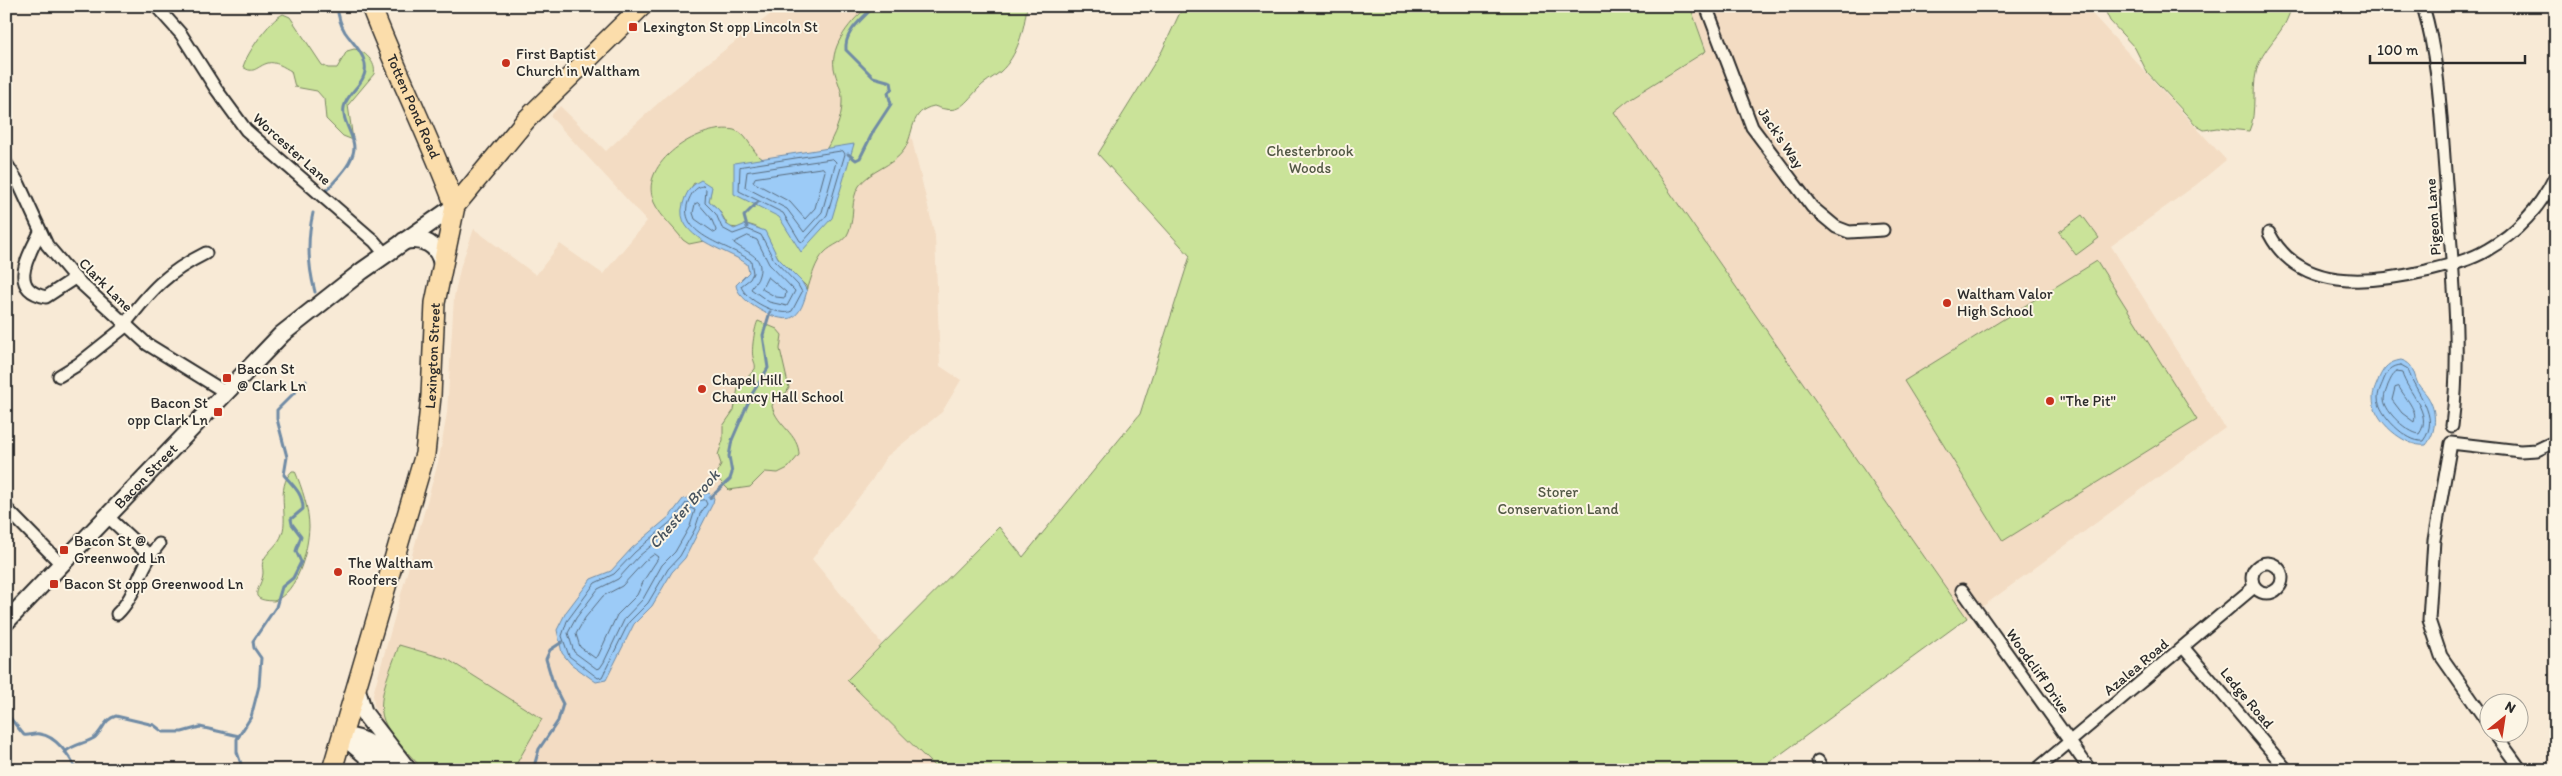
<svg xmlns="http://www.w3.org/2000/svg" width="2562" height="776" viewBox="0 0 2562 776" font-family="Itim,sans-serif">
  <rect width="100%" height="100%" fill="#f8ead6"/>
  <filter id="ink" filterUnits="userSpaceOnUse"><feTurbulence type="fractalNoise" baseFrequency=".02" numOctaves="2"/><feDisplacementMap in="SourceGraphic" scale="10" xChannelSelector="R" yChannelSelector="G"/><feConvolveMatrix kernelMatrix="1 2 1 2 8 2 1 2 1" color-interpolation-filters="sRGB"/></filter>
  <g filter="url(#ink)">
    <g fill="#f3dcc3">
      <polygon points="781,6 880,6 935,236 940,366 961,380 942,412 886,457 872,480 812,559 882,644 847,680 938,770 420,770 382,722 374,705 373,694 439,459 447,413 454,297 461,265 474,229 536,275 560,244 603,274 647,221 550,116 560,106 606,151 667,95"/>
      <polygon points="1690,6 2085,6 2226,160 2196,185 2111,246 2225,428 1967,618 1614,112 1631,98 1706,51"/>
    </g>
    <g fill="#cae399" stroke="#7a8762">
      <path d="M869 6H1027C1024 29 1018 56 1000 72 993 78 984 82 978 89 962 106 959 115 934 106 909 111 915 133 904 150 892 167 870 170 859 186 850 200 855 216 849 231 845 243 832 244 824 253 815 262 811 279 807 291L806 286C797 277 788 269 780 260 767 244 772 229 746 224L738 228 729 227 719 210 709 201 711 190 694 183 685 198 686 225 704 241 689 244 683 240C674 227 655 212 652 196 643 160 702 123 734 130 751 134 751 158 770 162 779 164 815 152 826 150 834 135 842 119 842 102 843 90 836 80 834 68 830 45 852 19 869 6Z"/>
      <polygon points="1183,6 1690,6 1706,51 1631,98 1614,112 1967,618 1759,770 938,770 847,680 999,527 1023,557 1140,414 1190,256 1098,154 1162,51"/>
      <path d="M2103 6H2170L2177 10 2187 6H2291C2288 29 2268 42 2259 63 2250 83 2258 113 2249 131L2217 128 2204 130 2197 126 2147 72 2135 48 2110 21Z"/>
      <path d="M283 14 290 17 322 65 328 68H337L347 51 354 49C364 50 377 63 374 74L348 105 353 140 343 136 326 119 324 99 317 91 295 87 291 71C284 67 275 61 268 63 257 66 254 75 243 67 247 53 269 21 283 14Z"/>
      <polygon points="2082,215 2099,238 2076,255 2059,232"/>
      <polygon points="2097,261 2197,420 2003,541 1904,381"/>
      <path d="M758 321 777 329 782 335 780 349 789 388 786 393 776 397 772 406C777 426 799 434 799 455L788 468 778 473 765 472 750 487 729 490 716 477 721 464 718 455 723 440V426L734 410 738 388 755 369C756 364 754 363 753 357 751 351 755 325 758 321Z"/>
      <path d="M292 471H295C302 488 309 509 309 527 308 551 298 592 274 601 244 600 262 589 263 573 263 567 261 565 264 559 269 550 279 544 282 534 289 515 275 488 292 471Z"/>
      <path d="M399 645 447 659 542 719 513 770H423C412 756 394 741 386 725 373 702 392 668 399 645Z"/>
    </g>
    <g fill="#9ccbf7" stroke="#6f8ba5">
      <polygon points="854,144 832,218 801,252 779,217 734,194 734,163"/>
      <path d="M701 180 712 187 709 201 719 210 726 224 734 229 746 224 765 231 778 258 802 282 807 291C804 301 801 314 791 318 776 323 737 300 736 285L749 272 747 264C727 249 673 238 683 204 686 193 690 186 701 180Z"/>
      <path d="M2401 360C2414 363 2413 373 2418 384 2421 389 2425 392 2428 397 2437 411 2437 432 2426 445 2405 448 2372 420 2373 397 2373 391 2377 384 2379 378 2384 367 2389 362 2401 360Z"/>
      <polygon points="709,493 714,498 713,503 685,558 672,572 652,606 634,624 606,680 596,682 571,664 562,653 557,630 566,612 591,579 611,571 632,548 670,516 683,499"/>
    </g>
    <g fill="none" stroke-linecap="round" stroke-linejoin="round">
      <g stroke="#586b7d" stroke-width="1">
        <polygon points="843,151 845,154 827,215 803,242 800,241 783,213 739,191 740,167"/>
        <polygon points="833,159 836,162 822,212 804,232 787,209 745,187 747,172"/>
        <polygon points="823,168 825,171 815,208 805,219 790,202 753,182 755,178"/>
        <path d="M703 186 706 189 705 203 716 214 722 228 733 234 747 229 761 235 774 260 798 285 802 292 792 311C780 318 744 299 741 286L750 279 753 273 751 261C731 245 677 236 688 202 691 194 695 187 703 186Z"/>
        <polygon points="698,203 711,218 716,230 715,233 695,219 693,213 695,204"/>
        <path d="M748 236 757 240 769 264 795 291 787 306 769 302 751 289C753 285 758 281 759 275 765 255 744 252 734 243Z"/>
        <polygon points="768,277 786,292 785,298 776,297 762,289"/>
        <path d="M2401 365 2408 369C2414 392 2442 416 2423 441 2407 443 2378 414 2378 398 2378 391 2382 385 2384 379 2388 370 2392 366 2401 365Z"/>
        <path d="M2397 372 2402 373C2407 392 2434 414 2419 434 2407 432 2386 413 2384 400 2384 394 2387 389 2388 385 2391 379 2392 375 2397 372Z"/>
        <path d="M2399 387C2405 398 2418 410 2414 422L2402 413 2392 400 2395 388Z"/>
        <polygon points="705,500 707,504 700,514 695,529 680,556 668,569 648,603 629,622 602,677 598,678 569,656 562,636 567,621 595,583 614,574 635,552 674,519 686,503"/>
        <polygon points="690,508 695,510 690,526 675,552 662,565 643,599 625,618 604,662 600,668 597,669 574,652 568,633 576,618 598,589 618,579 639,556 678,524"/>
        <polygon points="655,554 659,557 644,580 637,595 617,615 598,656 595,658 580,647 576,634 585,618 603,596 622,586 644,562"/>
      </g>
      <g stroke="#6f8ba5" stroke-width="3">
        <path d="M848 154 856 160 860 158 874 130 891 104 888 93 892 88 891 82 873 77 846 50C844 31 863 19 874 6"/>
        <path d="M326 191C336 179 352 165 354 149 355 134 339 119 345 104 350 90 368 82 365 64 363 52 352 42 345 32 340 24 338 15 337 6"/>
        <path d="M313 213C307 239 308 266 315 292"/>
        <polyline points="747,227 744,216 758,202"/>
        <polyline points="710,498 730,479 732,473 729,456 732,440 752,394 768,368 763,335 770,312"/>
        <path d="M6 713 24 735C29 736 34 733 40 734 56 736 70 756 76 770"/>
        <path d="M65 752C74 744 84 744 94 738 103 731 104 719 116 716L154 725 163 732H182L200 727 239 736"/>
        <path d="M243 770 237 752V739L251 717 259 686 261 658 254 648 253 641 276 607 282 587 293 578 301 562 296 551 301 536 292 524 291 519 303 509C303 493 293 486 284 475L287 457 277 419V410L306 381"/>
        <polyline points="533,770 539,749 558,721 563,704 554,686 546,659 550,650 562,642"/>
      </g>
      <g stroke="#2b2b2b" stroke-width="15">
        <g id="street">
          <polyline points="156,6 181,34 216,89 246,130 374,241 385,254"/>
          <polyline points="1706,6 1752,127 1812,207 1836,227 1849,232 1883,230"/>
          <path d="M2423 6C2440 63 2441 125 2446 183 2452 265 2462 345 2452 426"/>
          <polyline points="6,163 19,184 47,245 75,278 147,344 225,392"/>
          <path d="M40 232C29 255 7 289 46 297L75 278"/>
          <path d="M2269 233C2299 292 2370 284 2426 271 2446 266 2469 261 2487 250 2517 233 2541 206 2556 175"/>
          <path d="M124 325C151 290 166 273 206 253"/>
          <polyline points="59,376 77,365 126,326"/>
          <polyline points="6,508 61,564"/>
          <polyline points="107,516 149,555"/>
          <circle cx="2267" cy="578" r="15"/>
          <polyline points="1962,590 2090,770"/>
          <path d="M117 614C137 595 140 565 159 544"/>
          <polyline points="2183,647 2287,770"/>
          <polyline points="2490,726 2441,656 2429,620 2434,540 2451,443 2520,451 2537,450 2556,441"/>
          <polyline points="2495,734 2521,770"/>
          <polyline points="1818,761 1823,770"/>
          <polyline points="2036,770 2254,587"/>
        </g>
      </g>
      <g stroke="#2b2b2b" stroke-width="20">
        <g id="secondary">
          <path d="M404 241C423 237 438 244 442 264"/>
          <path id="s1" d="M6 622 282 334 362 271 455 206"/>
          <polyline points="357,690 364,713 408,770"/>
          <path d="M343 736C365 737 379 749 393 766"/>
          <polyline points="343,736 383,770"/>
        </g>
      </g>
      <g stroke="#2b2b2b" stroke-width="22">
        <g id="primary">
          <path id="s2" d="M371 6C397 74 430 138 455 206"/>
          <path id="s3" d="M332 770 425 454 431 396 435 303 455 206 526 120 642 6"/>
        </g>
      </g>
      <use href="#street" stroke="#fcf5e5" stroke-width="11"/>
      <use href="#secondary" stroke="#fcf5e5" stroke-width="16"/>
      <use href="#primary" stroke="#fbddab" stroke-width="19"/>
    </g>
  </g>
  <g fill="#c8321e" stroke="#fcf5e5" stroke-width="2">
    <rect x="628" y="22" width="10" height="10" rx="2.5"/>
    <circle cx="506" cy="63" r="5"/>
    <circle cx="1947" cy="303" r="5"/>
    <rect x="222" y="373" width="10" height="10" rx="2.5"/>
    <circle cx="702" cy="389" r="5"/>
    <circle cx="2050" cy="401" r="5"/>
    <rect x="213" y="407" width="10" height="10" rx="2.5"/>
    <rect x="59" y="545" width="10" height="10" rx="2.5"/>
    <circle cx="338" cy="572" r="5"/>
    <rect x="49" y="579" width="10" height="10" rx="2.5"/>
  </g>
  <g text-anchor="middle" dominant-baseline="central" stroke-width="4" stroke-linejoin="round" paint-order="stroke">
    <g font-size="15" fill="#2b2b2b" stroke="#fcf5e5" text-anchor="start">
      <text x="643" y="27">Lexington St opp Lincoln St</text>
      <text x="516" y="54">First Baptist<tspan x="516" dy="17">Church in Waltham</tspan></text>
      <text x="1957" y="294">Waltham Valor<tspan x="1957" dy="17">High School</tspan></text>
      <text x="237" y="369">Bacon St<tspan x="237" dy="17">@ Clark Ln</tspan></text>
      <text x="712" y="380">Chapel Hill -<tspan x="712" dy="17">Chauncy Hall School</tspan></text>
      <text x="2060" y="401">"The Pit"</text>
      <text x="208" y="403" text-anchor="end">Bacon St<tspan x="208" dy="17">opp Clark Ln</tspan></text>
      <text x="74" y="541">Bacon St @<tspan x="74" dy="17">Greenwood Ln</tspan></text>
      <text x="348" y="563">The Waltham<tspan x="348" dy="17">Roofers</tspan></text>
      <text x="64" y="584">Bacon St opp Greenwood Ln</text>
    </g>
    <g font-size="15" fill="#2b2b2b" stroke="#fcf5e5">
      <text stroke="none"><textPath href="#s2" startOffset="109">Totten Pond Road</textPath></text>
      <text transform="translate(1781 138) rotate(56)">Jack's Way</text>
      <text transform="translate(292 149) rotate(42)">Worcester Lane</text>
      <text transform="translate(2433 217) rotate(-94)">Pigeon Lane</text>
      <text transform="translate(106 285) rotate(45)">Clark Lane</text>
      <text stroke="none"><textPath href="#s3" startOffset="428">Lexington Street</textPath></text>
      <text stroke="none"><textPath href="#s1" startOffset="202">Bacon Street</textPath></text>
      <text transform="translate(2136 667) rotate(-40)">Azalea Road</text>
      <text transform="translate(2038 671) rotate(55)">Woodcliff Drive</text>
      <text transform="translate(2247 698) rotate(50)">Ledge Road</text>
    </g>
    <g font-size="15" fill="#535946" stroke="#fcf5e5">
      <text x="1310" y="151">Chesterbrook<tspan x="1310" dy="17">Woods</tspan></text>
      <text x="1558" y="492">Storer<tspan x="1558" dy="17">Conservation Land</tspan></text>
    </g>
    <g font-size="16" font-style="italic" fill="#47535e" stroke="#fcf5e5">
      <text transform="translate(684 509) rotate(-49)">Chester Brook</text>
    </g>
  </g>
  <rect width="2562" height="776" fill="none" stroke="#fcf5e5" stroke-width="25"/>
  <rect x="12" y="12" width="2537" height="751" fill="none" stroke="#2b2b2b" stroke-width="2" filter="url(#ink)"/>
  <g transform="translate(2504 718) rotate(30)"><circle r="24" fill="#fcf5e5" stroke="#a8a49b"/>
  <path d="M0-4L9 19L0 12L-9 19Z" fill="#c8321e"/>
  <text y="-8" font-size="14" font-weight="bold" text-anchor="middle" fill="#2b2b2b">N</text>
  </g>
  <path d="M2370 55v8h155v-8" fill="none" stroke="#2b2b2b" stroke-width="2.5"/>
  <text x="2377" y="55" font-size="15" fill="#2b2b2b" stroke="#fcf5e5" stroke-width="4" paint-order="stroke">100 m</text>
</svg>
